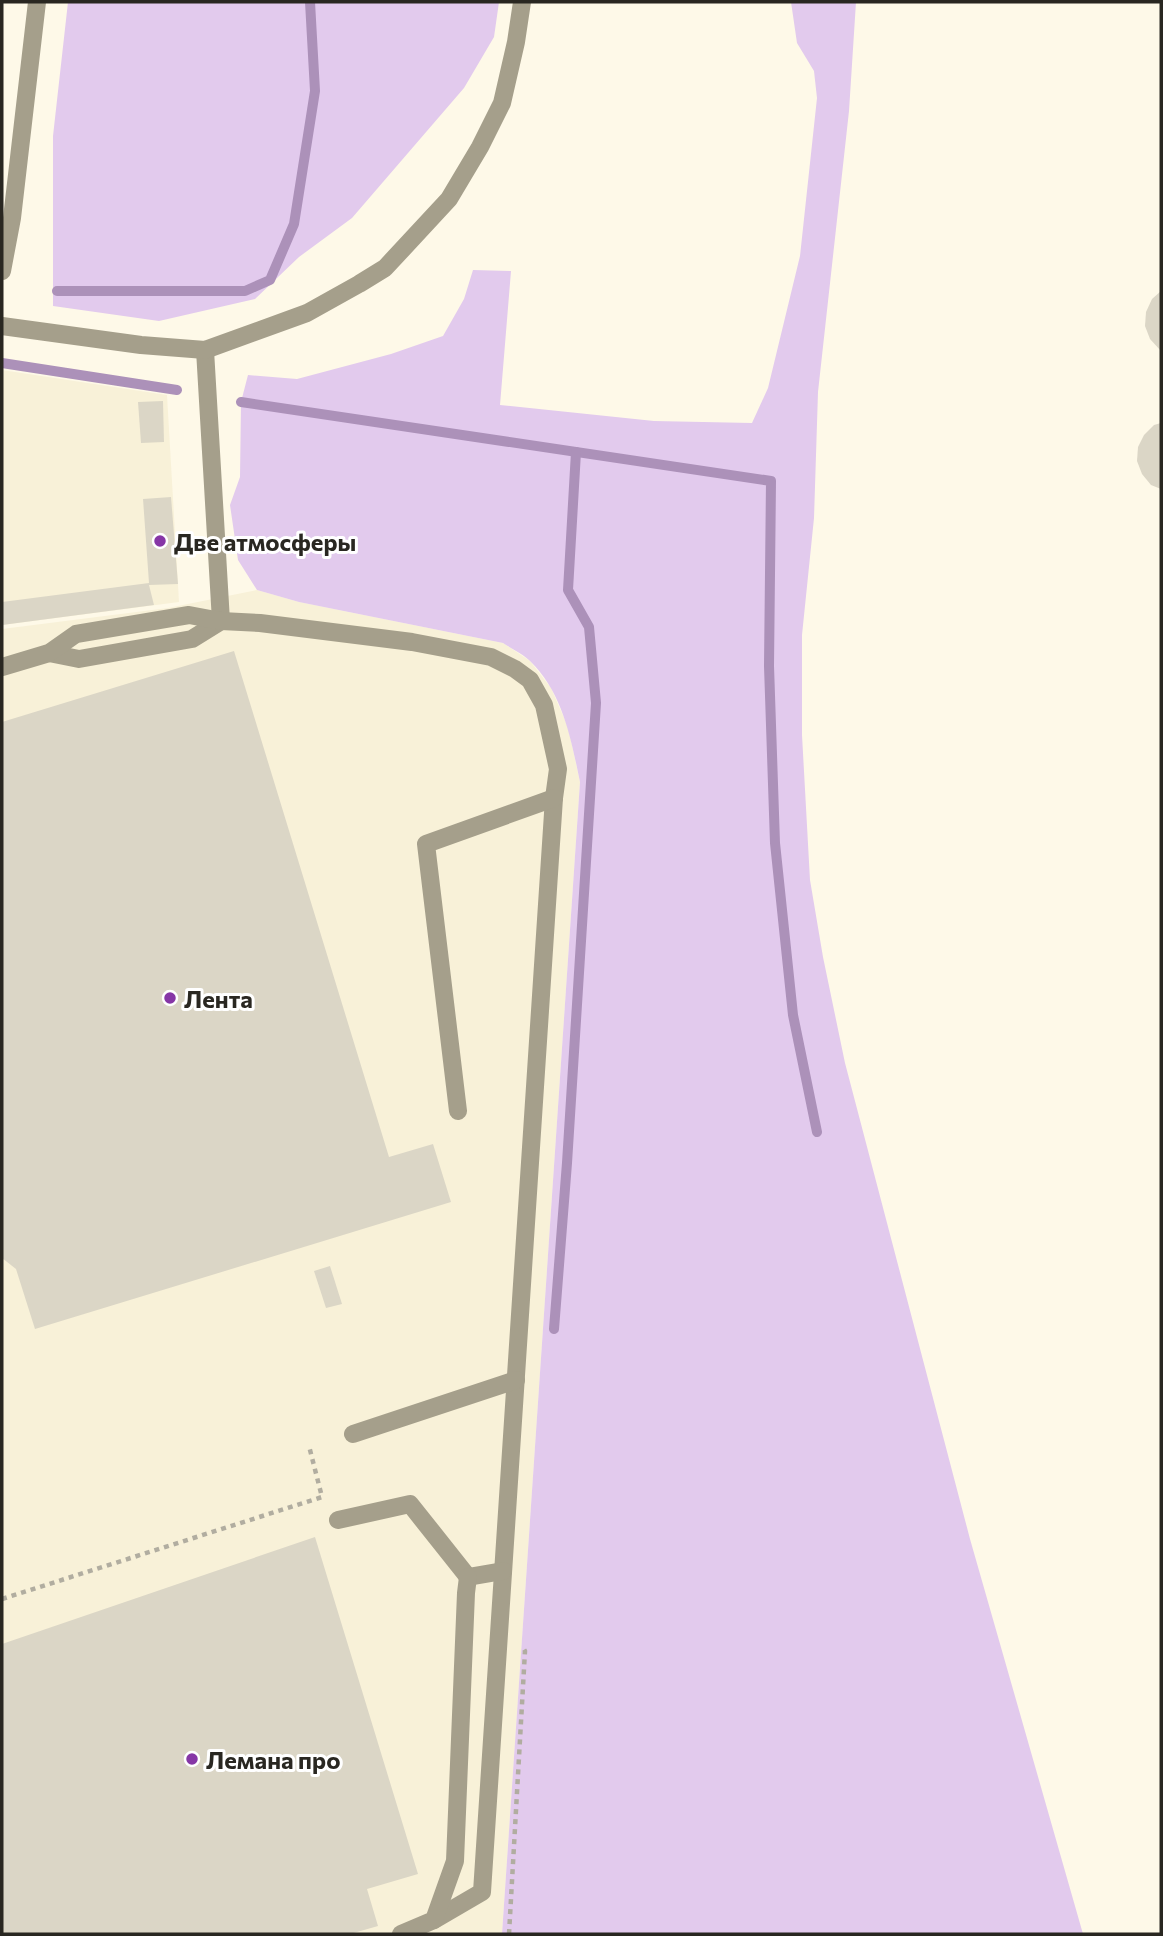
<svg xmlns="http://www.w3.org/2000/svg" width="1163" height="1936" viewBox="0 0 1163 1936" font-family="Commissioner,sans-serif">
  <rect width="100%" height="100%" fill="#fef9e8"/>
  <g fill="#f8f1d8">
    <polygon points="2,370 167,395 179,602 2,625"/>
    <polygon points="257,590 299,602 503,643 530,661 551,688 568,727 580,782 502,1934 2,1934 2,629 168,608"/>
  </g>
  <g fill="#e2caed">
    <polygon points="68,2 499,2 494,37 464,88 352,218 299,257 255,299 159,321 53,306 53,136"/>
    <path d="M791 2H856L849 111 818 392 814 518 802 635V735L810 880 823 957 845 1063 970 1539 1083 1934H502L580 782C571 739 563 693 530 661 523 654 512 649 503 643L299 602 257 590 238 560 230 505 240 477 241 402 248 375 297 379 391 354 443 336 464 299 473 270 511 271 500 405 654 421 752 423 768 388 800 256 817 98 814 71 797 43Z"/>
  </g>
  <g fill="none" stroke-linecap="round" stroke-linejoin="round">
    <g stroke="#ac91b9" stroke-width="10">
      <polyline points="57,291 245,291 270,280 294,224 315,91 310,2"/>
      <polyline points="2,363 177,390"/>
      <polyline points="241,402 771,481 769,666 775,843 793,1015 817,1132"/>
      <polyline points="554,1329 567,1163 596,703 589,627 568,590 576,452"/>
    </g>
  </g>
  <g fill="#dbd6c6">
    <polygon points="1161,291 1161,351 1150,339 1145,326 1146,312 1152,299"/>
    <polygon points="163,401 164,442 141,443 138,402"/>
    <polygon points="1161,423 1161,489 1151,485 1142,474 1137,461 1138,447 1144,435 1154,425"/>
    <polygon points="171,497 178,584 149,585 154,605 2,625 2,602 149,583 143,499"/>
    <polygon points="234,651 389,1157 433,1144 451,1202 35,1329 16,1269 2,1258 2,722"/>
    <polygon points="330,1266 342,1304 326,1308 314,1271"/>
    <polygon points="315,1537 418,1874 367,1889 378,1926 350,1934 2,1934 2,1644"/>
  </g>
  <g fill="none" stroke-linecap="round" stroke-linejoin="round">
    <g stroke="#b1ada0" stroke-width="4.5" stroke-dasharray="5 5" stroke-linecap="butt">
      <polyline points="2,1599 322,1497 309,1446"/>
      <polyline points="509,1934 525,1651 522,1646"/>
    </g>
    <g stroke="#a59f8b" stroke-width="18">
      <polyline points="2,271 12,218 37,2"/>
      <polyline points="205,350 221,621"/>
      <polyline points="49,653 79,659 192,639 221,621"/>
      <polyline points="2,667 49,653 76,634 189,615 221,621 260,623 412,642 491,657 515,669 530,680 544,705 558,769 554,798 482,1892 434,1920"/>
      <polyline points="458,1111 426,844 554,798"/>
      <polyline points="353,1434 516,1380"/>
      <polyline points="338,1520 410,1504 468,1577 503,1571"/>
      <polyline points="401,1934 434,1920 455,1861 466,1593 468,1577"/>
    </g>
    <polyline stroke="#a59f8b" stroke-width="18" points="2,326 141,345 205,350 307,313 359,284 385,268 449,199 480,147 502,103 516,42 522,2"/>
  </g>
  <g fill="#8636a6" stroke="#fff" stroke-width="2.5">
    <circle cx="160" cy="541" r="7"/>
    <circle cx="170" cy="998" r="7"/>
    <circle cx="192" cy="1759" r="7"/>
  </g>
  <g text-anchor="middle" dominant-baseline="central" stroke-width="6" stroke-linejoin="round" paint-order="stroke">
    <g font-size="24" font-weight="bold" fill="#292721" stroke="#fff" text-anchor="start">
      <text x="174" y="541">Две атмосферы</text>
      <text x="184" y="998">Лента</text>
      <text x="206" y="1759">Лемана про</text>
    </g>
  </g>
  <rect width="1163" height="1936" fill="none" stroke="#292721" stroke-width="7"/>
</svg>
